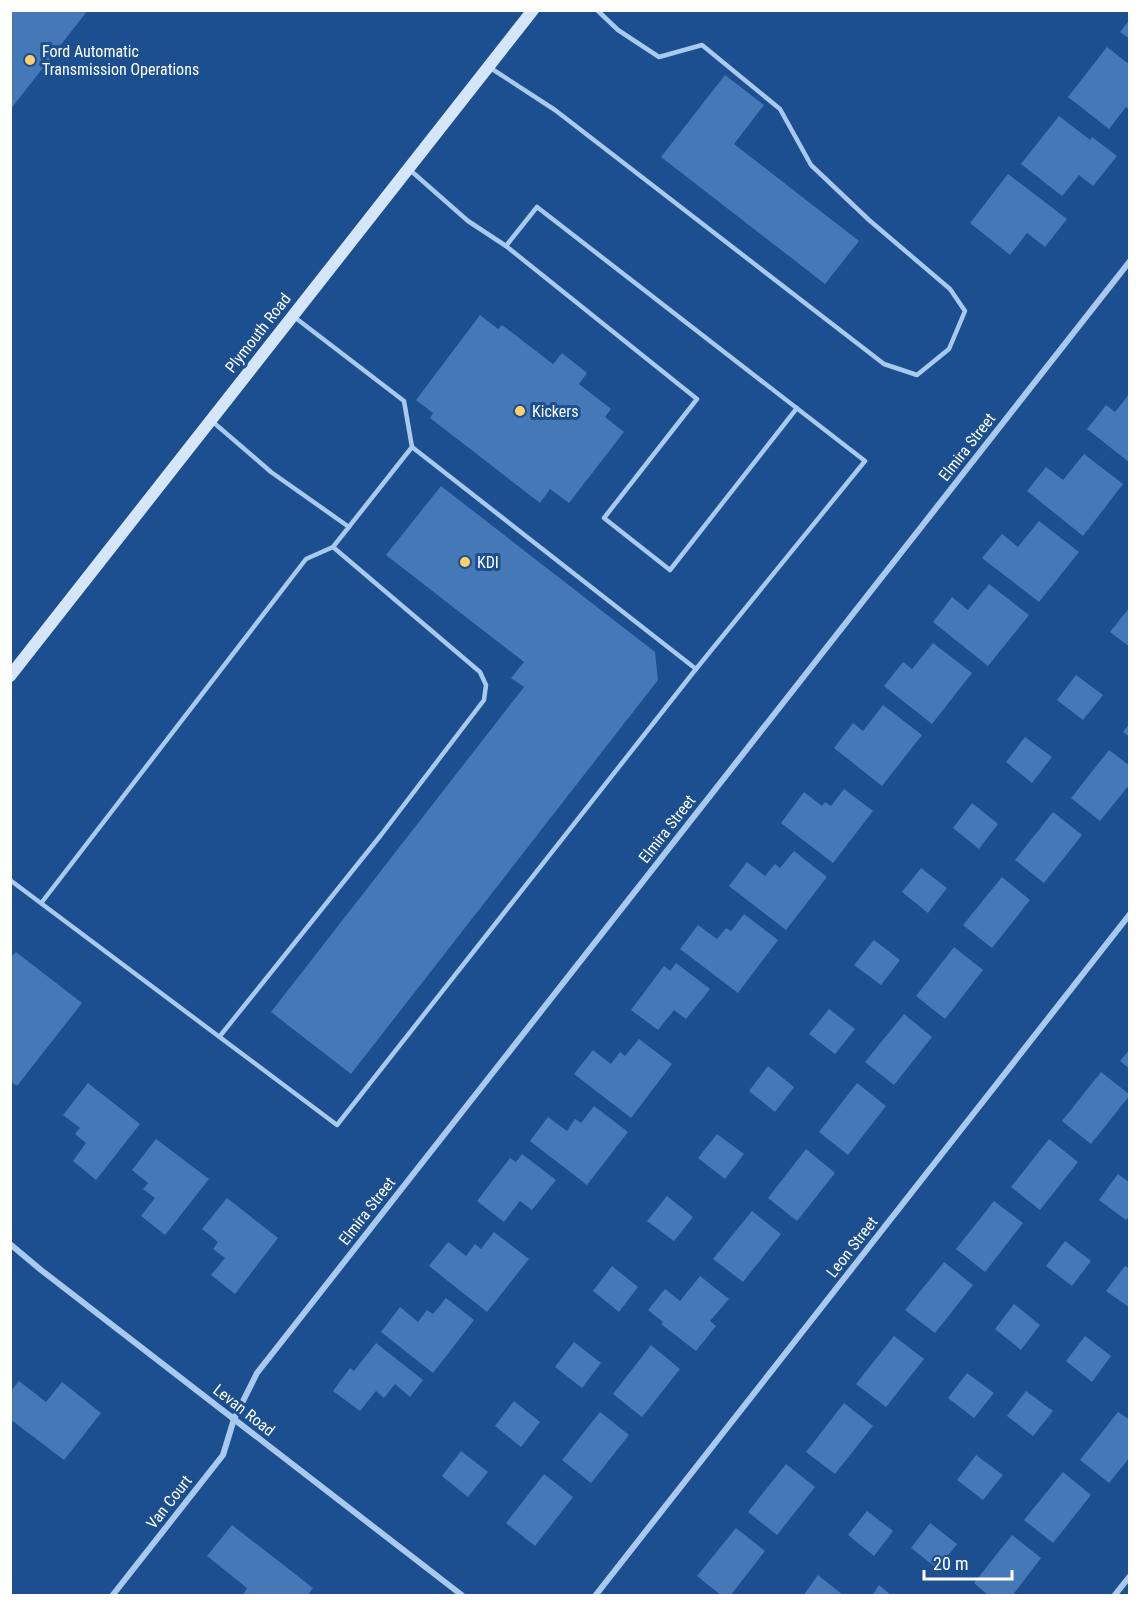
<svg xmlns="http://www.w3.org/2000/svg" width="1140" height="1606" viewBox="0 0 1140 1606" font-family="'Roboto Condensed',sans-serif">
  <rect width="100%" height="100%" fill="#1b4f8f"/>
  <g fill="#4478b7">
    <polygon points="10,10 88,10 10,110"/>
    <polygon points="1130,19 1130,39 1120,32"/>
    <polygon points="1107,47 1130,65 1130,110 1126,107 1109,129 1068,97"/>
    <polygon points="725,75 764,105 734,144 859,241 825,284 661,157"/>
    <polygon points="1059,116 1090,140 1092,137 1117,156 1093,186 1079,175 1062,196 1021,164"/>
    <polygon points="1008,174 1067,219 1045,247 1027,233 1010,255 970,223"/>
    <polygon points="480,315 498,329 502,325 553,364 562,353 587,373 579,384 611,409 605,417 624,432 569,503 550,489 540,503 430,418 433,413 416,400"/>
    <polygon points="1130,393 1130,463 1087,429 1106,405 1115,412"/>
    <polygon points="1084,454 1123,484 1083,536 1027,491 1046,467 1063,480"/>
    <polygon points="441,486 655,652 658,680 351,1074 271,1012 524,687 511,678 524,662 386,555"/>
    <polygon points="1039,521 1079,552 1039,602 982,558 1002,534 1018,547"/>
    <polygon points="989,584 1029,615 988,666 933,622 952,597 968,610"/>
    <polygon points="1130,607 1130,647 1110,632"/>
    <polygon points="933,643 972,673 932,724 884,686 903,662 912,669"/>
    <polygon points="1076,675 1103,695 1083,720 1057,700"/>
    <polygon points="883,705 922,735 882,786 834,748 853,723 863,731"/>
    <polygon points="1130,723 1130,737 1123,732"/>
    <polygon points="1025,737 1052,757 1032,783 1006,762"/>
    <polygon points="1109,750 1130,766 1130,784 1100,821 1071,798"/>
    <polygon points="844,789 873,811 833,863 781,823 804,792 822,806 825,802 831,806"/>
    <polygon points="972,803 998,824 979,849 953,828"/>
    <polygon points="1053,812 1082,835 1044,883 1015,860"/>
    <polygon points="794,851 827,877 786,930 729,886 747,862 765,876 775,864 780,868"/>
    <polygon points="921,868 947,888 928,913 902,892"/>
    <polygon points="1002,877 1030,900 992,948 963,925"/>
    <polygon points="744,914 778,940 738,993 680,949 698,925 717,939 726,928 731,931"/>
    <polygon points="874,940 900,960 881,985 854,965"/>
    <polygon points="954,947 983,970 945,1019 916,996"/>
    <polygon points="16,952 82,1003 17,1086 10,1081 10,958"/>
    <polygon points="676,963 710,989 686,1019 674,1010 658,1030 631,1010 664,966 670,971"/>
    <polygon points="829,1009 855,1029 835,1054 809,1034"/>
    <polygon points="904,1014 932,1037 894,1085 865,1062"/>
    <polygon points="639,1039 672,1064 631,1118 574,1074 593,1050 611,1064 620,1052 625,1056"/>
    <polygon points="1130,1049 1130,1069 1120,1061"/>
    <polygon points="768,1066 794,1087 775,1112 749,1091"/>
    <polygon points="1101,1072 1130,1095 1091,1144 1062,1121"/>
    <polygon points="88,1083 140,1124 96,1180 73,1161 86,1143 75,1134 80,1128 63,1115"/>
    <polygon points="857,1083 886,1106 848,1155 819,1132"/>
    <polygon points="594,1106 628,1132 587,1185 530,1141 548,1117 567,1131 575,1119 581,1123"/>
    <polygon points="717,1134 744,1154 725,1179 698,1158"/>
    <polygon points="156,1139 209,1179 165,1235 141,1216 155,1198 143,1189 148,1183 132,1170"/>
    <polygon points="1049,1139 1078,1162 1040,1210 1011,1187"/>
    <polygon points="806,1149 835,1173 797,1221 768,1198"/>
    <polygon points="522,1154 556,1180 532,1210 520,1201 504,1222 477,1201 510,1158 516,1162"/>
    <polygon points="1118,1174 1130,1183 1130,1215 1126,1220 1099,1200"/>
    <polygon points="667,1196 693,1217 674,1241 647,1221"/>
    <polygon points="227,1198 278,1238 235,1294 211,1275 225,1258 213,1249 218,1242 202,1229"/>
    <polygon points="994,1201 1023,1223 985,1272 956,1249"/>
    <polygon points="752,1211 781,1234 743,1282 713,1259"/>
    <polygon points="494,1232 529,1259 487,1312 429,1266 448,1242 466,1256 475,1244 481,1249"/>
    <polygon points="1065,1241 1091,1261 1072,1286 1046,1266"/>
    <polygon points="944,1262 973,1285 935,1333 905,1310"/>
    <polygon points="612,1266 638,1287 619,1312 593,1291"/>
    <polygon points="1125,1266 1130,1269 1130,1308 1106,1291"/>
    <polygon points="700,1276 729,1299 710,1321 716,1326 696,1351 661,1324 663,1322 648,1310 665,1289 680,1301"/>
    <polygon points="446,1298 474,1320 433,1373 381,1332 400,1307 418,1322 427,1310 433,1314"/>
    <polygon points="1014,1304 1040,1325 1021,1350 995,1329"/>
    <polygon points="894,1336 924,1359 886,1407 856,1384"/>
    <polygon points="1085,1336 1111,1356 1092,1382 1066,1361"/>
    <polygon points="574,1342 601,1363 582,1388 555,1367"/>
    <polygon points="376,1343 423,1380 410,1397 395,1384 384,1398 376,1391 360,1411 333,1391 350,1368 354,1371"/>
    <polygon points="651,1345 680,1369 642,1417 613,1394"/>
    <polygon points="967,1373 994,1393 974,1418 948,1398"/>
    <polygon points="19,1381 46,1402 62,1382 101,1413 64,1460 10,1419 10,1392"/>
    <polygon points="1026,1391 1053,1411 1033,1436 1007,1416"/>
    <polygon points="514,1401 540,1422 521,1447 495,1426"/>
    <polygon points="844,1403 873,1426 835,1474 806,1452"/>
    <polygon points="600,1412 629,1435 591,1483 562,1460"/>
    <polygon points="1118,1412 1130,1420 1130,1457 1109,1483 1080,1460"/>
    <polygon points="461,1451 488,1472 468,1497 442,1476"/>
    <polygon points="976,1455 1003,1475 983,1500 957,1480"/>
    <polygon points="786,1464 815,1487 777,1535 748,1512"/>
    <polygon points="1063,1472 1091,1495 1053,1543 1024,1520"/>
    <polygon points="544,1474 573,1497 535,1546 506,1523"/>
    <polygon points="867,1511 893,1531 874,1556 848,1535"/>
    <polygon points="930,1523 957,1544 938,1569 911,1548"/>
    <polygon points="232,1525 313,1588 307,1596 242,1596 247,1588 207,1556"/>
    <polygon points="736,1528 765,1551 730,1596 722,1596 697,1576"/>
    <polygon points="1012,1535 1041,1558 1012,1596 989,1596 974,1583"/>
    <polygon points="818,1575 844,1596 803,1596"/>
    <polygon points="879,1585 892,1596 872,1596"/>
  </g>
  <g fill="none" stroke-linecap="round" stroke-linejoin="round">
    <g stroke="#a9c9ee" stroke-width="4.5">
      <polyline points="489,67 555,110 884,364 917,375 949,349 965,311 950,289 869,220 811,165 780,109 702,45 659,57 618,30 597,10"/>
      <polyline points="410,170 468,221 506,246"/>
      <polyline points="293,316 404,401 412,447"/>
      <polyline points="213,422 271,472 349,527"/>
      <polyline points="696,669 865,461 537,207 506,246 697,399 604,518 670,570 797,408"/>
      <polyline points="10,880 337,1125 696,669 412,447 333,547 480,672 486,685 484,700 381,835 220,1036"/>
      <polyline points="42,902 306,559 333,547"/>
    </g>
    <g stroke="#a9c9ee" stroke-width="6">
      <polyline points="10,1244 41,1270 463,1596"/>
      <polyline points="112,1596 223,1455 234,1419 257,1373 1130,261"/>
      <polyline points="595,1596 1130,914"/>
      <polyline points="1114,1596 1130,1576"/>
    </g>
    <polyline stroke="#d6e6fa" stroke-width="12" points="10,676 533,10"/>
  </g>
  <g fill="#ffd166" stroke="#1b4f8f" stroke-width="2">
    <circle cx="30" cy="60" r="6"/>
    <circle cx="520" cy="411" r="6"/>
    <circle cx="465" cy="562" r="6"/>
  </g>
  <g text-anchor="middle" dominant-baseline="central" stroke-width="6" stroke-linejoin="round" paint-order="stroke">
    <g font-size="16" fill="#fff" stroke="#1b4f8f" text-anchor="start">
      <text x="42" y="51">Ford Automatic<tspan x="42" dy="18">Transmission Operations</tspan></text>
      <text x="532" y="411">Kickers</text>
      <text x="477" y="562">KDI</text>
    </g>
    <g font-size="16" fill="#fff" stroke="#1b4f8f">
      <text transform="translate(258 333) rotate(-52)">Plymouth Road</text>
      <text transform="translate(967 447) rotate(-52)">Elmira Street</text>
      <text transform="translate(667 829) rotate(-52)">Elmira Street</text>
      <text transform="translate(367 1211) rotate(-52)">Elmira Street</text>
      <text transform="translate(852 1247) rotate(-52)">Leon Street</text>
      <text transform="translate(244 1410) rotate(38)">Levan Road</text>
      <text transform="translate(169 1502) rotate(-52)">Van Court</text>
    </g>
  </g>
  <rect width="1140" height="1606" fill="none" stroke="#ffffff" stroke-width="24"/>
  <path d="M924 1570v9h88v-9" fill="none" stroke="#ffffff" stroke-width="3"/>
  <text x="933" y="1570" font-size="18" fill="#ffffff" stroke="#1b4f8f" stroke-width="4.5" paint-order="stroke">20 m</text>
</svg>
